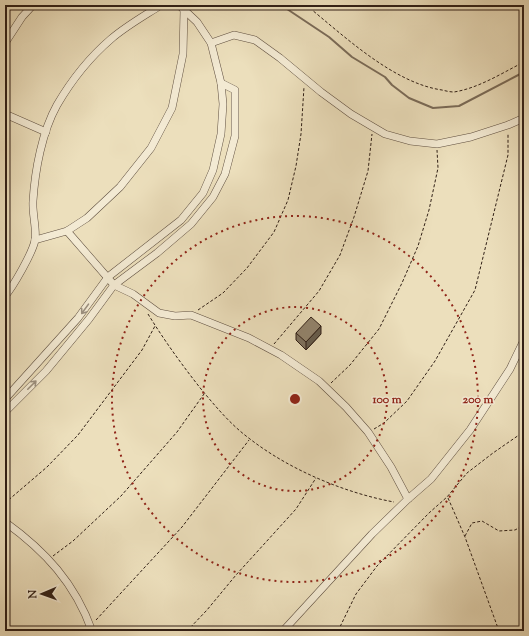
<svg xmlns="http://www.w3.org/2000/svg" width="529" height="636" viewBox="0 0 529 636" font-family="'Sorts Mill Goudy',serif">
  <rect width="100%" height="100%" fill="#ecdfbc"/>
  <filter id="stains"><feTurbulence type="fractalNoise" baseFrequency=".005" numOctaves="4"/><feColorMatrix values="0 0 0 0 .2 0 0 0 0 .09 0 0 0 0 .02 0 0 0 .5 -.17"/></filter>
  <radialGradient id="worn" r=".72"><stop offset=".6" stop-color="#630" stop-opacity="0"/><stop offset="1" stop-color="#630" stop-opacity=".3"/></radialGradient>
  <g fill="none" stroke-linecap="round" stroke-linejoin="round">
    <polyline stroke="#7a6b58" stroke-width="2" points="281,5 329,37 352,57 385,77 392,85 409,98 433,108 459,106 524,72"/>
    <g stroke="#5f4f40" stroke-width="8">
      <g id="minor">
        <polyline points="5,43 22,17 33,5"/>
        <polyline points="211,43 234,35 255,40 280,58 321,92 351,114 385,134 410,141 437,144 471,137 508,125 524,118"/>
        <polyline points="5,114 46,132"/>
        <polyline points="67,231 114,285 133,294 159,313 175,316 191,315 249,338 281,355 319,381 346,407 368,432 391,467 408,499"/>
        <polyline points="35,240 67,231 87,218 120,187 151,148 172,108 183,54 184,10"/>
        <path d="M5 296C13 287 33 252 35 240 37 230 32 213 33 201 35 170 42 132 57 105 71 81 90 57 111 39 126 26 144 16 161 5"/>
        <polyline points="5,399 78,318 108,277 181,220 203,193 213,170 221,134 223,104 221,83 211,43 197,22 179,5"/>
        <polyline points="5,412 46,371 89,319 114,285 157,253 191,224 213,197 225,174 235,136 235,90 221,83"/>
        <path d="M5 522C45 551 75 583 92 631"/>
        <polyline points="5,628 7,631"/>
        <polyline points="283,631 372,534 408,499 431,479 470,430 510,369 524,340"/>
      </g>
    </g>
    <g stroke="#301f16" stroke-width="1" stroke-dasharray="3 2" stroke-linecap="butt">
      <path d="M306 5C343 35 393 83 442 90 446 91 450 92 454 92 479 88 502 73 524 62"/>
      <polyline points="198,310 223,293 247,268 274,232 288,200 296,166 301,134 304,87"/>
      <path d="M148 314C164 340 182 365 201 389 216 407 231 425 250 439 290 470 345 493 394 502"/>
      <polyline points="274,344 319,291 340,255 354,217 368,171 372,134"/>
      <polyline points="331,383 350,365 379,329 402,283 418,246 429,210 438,168 437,150"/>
      <polyline points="374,429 384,423 407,401 435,361 475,290 508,155 508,133"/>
      <polyline points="448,498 465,537 499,631"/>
      <polyline points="5,503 47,467 78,435 142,350 155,326"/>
      <polyline points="465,536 472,523 482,521 499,531 515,530 524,525"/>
      <polyline points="53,556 73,541 121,496 177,432 204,394"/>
      <polyline points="96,620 182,527 249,440"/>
      <polyline points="187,631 207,610 236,575 296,509 316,478"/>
      <polyline points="338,631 356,594 377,566 429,513 447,497 467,473 493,453 519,435 524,434"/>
    </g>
    <use href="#minor" stroke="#f3ead3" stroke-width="7"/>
  </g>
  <polygon fill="#7e715d" stroke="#301f16" points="296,333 321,334 306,350 296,340"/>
  <polygon fill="#665c4c" stroke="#301f16" points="321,326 321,334 306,350 306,342"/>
  <polygon fill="#92836c" stroke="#301f16" points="311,317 321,326 306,342 296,333"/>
  <defs><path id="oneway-shaft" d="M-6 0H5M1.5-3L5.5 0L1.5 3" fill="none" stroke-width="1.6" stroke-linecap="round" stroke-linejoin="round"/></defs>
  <g stroke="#9b8f7e">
    <use href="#oneway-shaft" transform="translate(85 309) rotate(126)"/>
    <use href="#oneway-shaft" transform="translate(32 385) rotate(-45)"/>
  </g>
  <g fill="none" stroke="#8f2418" stroke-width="2" stroke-dasharray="2 4">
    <circle cx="295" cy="399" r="92"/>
    <circle cx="295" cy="399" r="183"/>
  </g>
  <circle cx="295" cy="399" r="6" fill="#8f2418" stroke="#f3ead3" stroke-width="2"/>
  <g font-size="12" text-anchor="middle" font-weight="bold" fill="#8f2418" stroke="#f3ead3" stroke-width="3" stroke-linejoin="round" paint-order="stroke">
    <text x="387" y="403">100 m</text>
    <text x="478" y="403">200 m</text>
  </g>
  <rect width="529" height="636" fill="none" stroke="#ecdfbc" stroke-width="20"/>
  <rect x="6" y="6" width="517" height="624" fill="none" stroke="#301f16" stroke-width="2"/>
  <rect x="10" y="10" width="509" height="616" fill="none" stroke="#301f16"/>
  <g transform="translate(42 594) rotate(268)" stroke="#f3ead3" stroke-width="3" paint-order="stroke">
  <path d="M0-3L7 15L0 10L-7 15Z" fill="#301f16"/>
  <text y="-6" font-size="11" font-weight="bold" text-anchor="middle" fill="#301f16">N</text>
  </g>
  <rect width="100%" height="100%" filter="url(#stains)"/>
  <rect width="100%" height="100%" fill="url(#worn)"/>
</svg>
